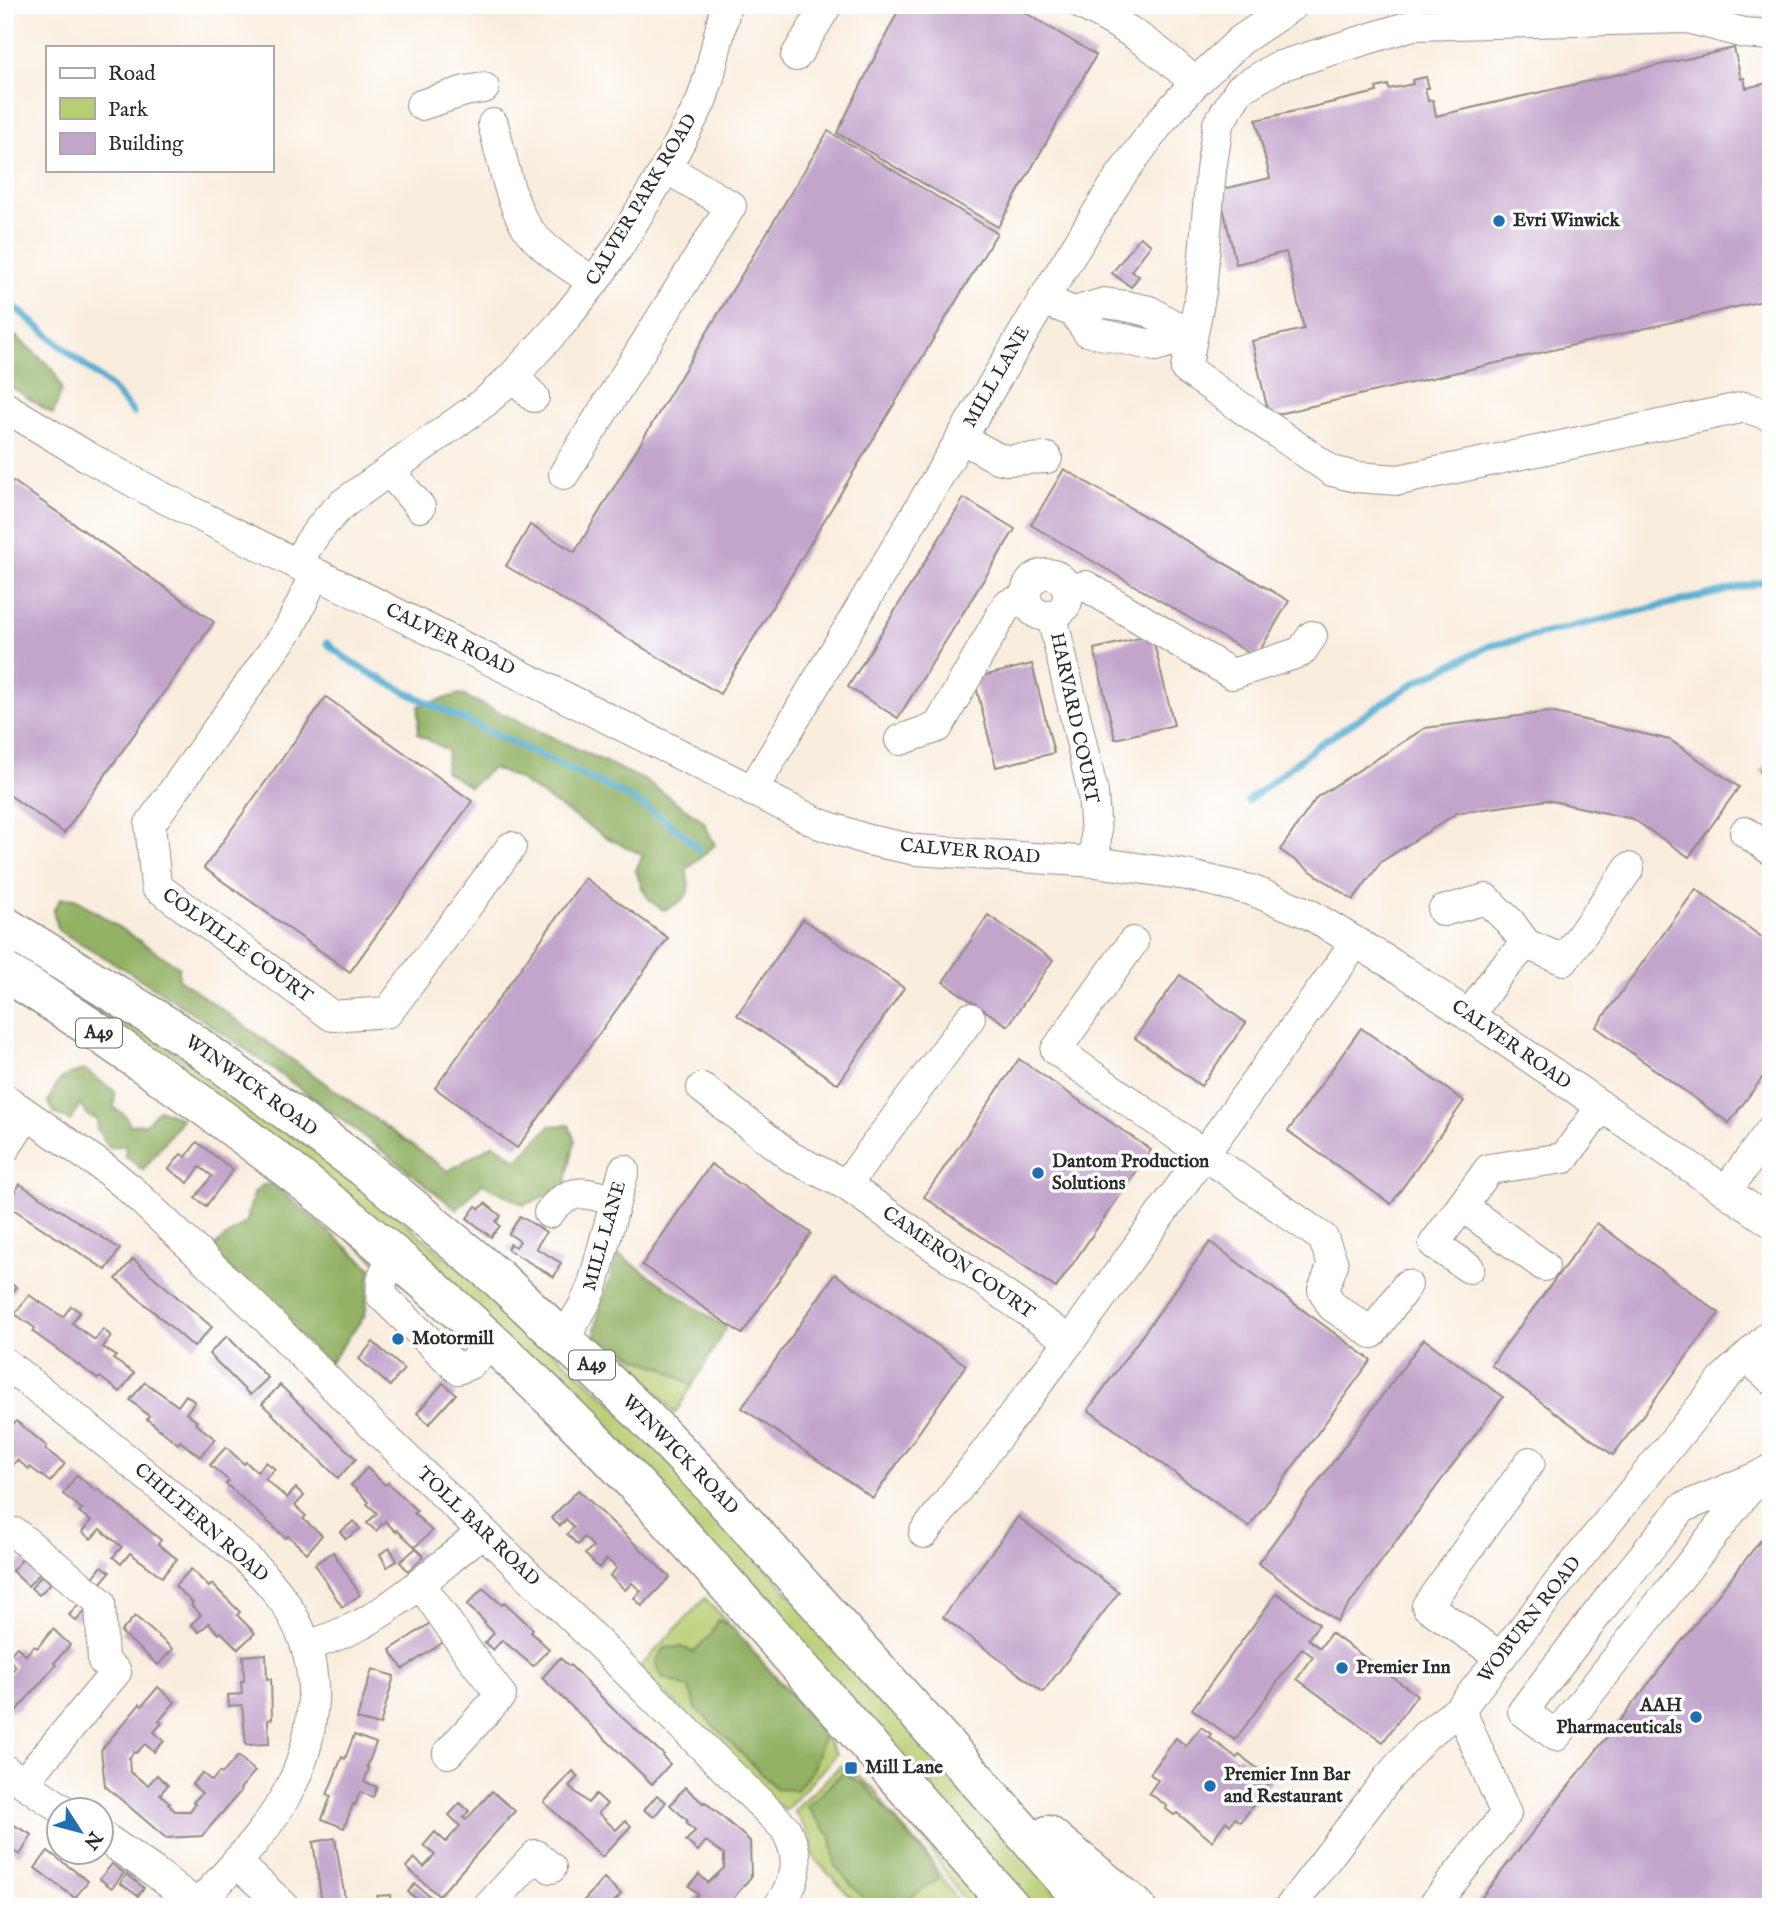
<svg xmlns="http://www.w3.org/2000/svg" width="1776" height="1912" viewBox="0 0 1776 1912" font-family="'IM FELL English',serif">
  <rect width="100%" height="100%" fill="#fff"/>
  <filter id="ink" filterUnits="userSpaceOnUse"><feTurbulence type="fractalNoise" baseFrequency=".0143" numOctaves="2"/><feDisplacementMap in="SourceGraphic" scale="14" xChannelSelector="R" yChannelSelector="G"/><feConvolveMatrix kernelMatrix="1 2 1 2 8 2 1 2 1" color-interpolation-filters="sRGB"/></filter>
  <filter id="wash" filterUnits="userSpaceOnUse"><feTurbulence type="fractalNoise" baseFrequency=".00686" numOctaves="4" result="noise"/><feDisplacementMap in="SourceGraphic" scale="28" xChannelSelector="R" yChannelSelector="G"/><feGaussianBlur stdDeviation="1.57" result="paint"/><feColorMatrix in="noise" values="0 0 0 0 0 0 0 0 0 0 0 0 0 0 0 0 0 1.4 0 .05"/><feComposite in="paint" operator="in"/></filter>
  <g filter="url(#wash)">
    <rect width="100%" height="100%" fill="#f9edde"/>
    <g fill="#b8ce72" stroke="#727c4e" stroke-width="2">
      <polygon points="5,941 62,974 352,1176 618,1408 943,1760 918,1781 670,1503 5,957"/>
      <polygon points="621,1347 639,1359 664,1368 692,1386 675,1413 658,1394 624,1368 613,1357"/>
      <polygon points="705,1598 806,1711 837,1754 785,1811 639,1668"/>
      <polygon points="841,1765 852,1777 858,1776 875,1790 889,1812 931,1860 961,1907 860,1907 813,1857 811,1837 794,1811"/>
      <polygon points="950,1767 1071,1907 1031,1907 926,1787"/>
      <polygon points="904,1805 988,1907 968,1907 923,1838 897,1810"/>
    </g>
    <g fill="#92b164" stroke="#5e6e48" stroke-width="2">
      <polygon points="5,327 53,369 62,389 53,414 5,383"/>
      <path d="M460 694 646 781 703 821 715 845 686 870C693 895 687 899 664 910 647 902 641 888 636 870L643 855 605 837 515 777 492 768 470 787 445 771 448 751 418 734 419 706Z"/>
      <path d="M61 898 76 899 179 967V979L448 1171 494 1144 517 1160 550 1126 569 1125 575 1141 567 1175 566 1187 524 1205 482 1183 457 1210C413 1174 368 1139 322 1105 238 1042 151 982 59 931L53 911Z"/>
      <path d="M85 1070 115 1092 114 1108 125 1115 130 1125 146 1124 159 1109 182 1119 143 1170 125 1156 126 1145 109 1148 97 1129V1119L88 1116 80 1104 70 1121 55 1113 48 1102C58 1080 61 1074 85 1070Z"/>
      <polygon points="273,1184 371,1268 365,1315 329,1364 209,1250 247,1221 253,1194 263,1185"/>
      <polygon points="618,1254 726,1328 692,1386 664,1368 639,1359 622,1348 613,1357 600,1345 596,1336 595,1330 601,1305"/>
      <polygon points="718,1620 733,1628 824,1734 812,1771 796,1790 777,1789 696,1708 689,1688 662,1677 656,1661 665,1648 681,1647 693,1652 711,1635"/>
      <polygon points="842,1773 865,1785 926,1856 939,1879 895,1907 871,1907 835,1866 831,1837 807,1807"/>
    </g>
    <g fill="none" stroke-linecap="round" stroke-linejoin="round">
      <g stroke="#52add0" stroke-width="7">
        <polyline points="5,299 113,389 133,413"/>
        <path d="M327 643C351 665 379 678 408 693 453 715 498 736 543 757 598 782 657 805 698 849"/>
        <polyline points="1248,801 1317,746 1416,682 1490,646 1771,580"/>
      </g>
    </g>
    <g id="blocks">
      <g fill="#c3a5cc">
        <polygon points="901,5 1012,5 1096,55 998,227 837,133"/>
        <polygon points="1734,48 1741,79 1744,78 1746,88 1771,82 1771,299 1269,416 1252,341 1304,329 1286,252 1236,264 1219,190 1270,178 1256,120 1377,92 1376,88 1388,85 1389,89 1413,84 1412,80 1426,77 1429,88 1425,88 1428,101 1433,100 1436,116"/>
        <polygon points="828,131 997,233 720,694 506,566 530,525 575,552"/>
        <polygon points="1140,237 1151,245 1131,271 1139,276 1131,287 1112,273"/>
        <polygon points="1126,318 1146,320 1144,332 1125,328"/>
        <polygon points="1064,469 1289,601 1256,657 1031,525"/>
        <polygon points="13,481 214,622 64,833 5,792 5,492"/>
        <polygon points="964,498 1015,529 898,718 848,687"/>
        <polygon points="1152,635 1174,725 1115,739 1094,649"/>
        <polygon points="1032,664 1054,753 996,767 974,678"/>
        <polygon points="326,697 472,801 350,972 204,868"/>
        <polygon points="1550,712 1670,740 1739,787 1689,857 1633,819 1547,800 1457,813 1381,862 1353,900 1280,850 1317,797 1425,728"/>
        <polygon points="1771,756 1771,779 1760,771"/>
        <polygon points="585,878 668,938 517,1148 435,1088"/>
        <polygon points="1696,889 1771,944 1771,1066 1729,1123 1596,1027"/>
        <polygon points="988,915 1053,960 1008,1026 943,982"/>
        <polygon points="803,919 904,988 838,1084 737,1015"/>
        <polygon points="1180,975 1246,1023 1201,1086 1135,1038"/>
        <polygon points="1361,1028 1464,1101 1391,1204 1288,1131"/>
        <polygon points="1019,1059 1151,1150 1056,1288 924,1197"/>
        <polygon points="197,1142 233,1170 206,1206 195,1198 212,1176 200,1167 188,1183 169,1169 181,1154 186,1157"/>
        <polygon points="711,1164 811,1233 742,1334 642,1265"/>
        <polygon points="20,1184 120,1249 106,1270 7,1205"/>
        <polygon points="485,1203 501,1216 496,1222 500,1226 491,1237 467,1218 476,1206 480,1209"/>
        <polygon points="520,1216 546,1232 536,1248 561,1263 554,1277 507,1249 510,1244 516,1247 520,1241 509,1234"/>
        <polygon points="1597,1223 1719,1313 1613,1455 1491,1365"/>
        <polygon points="1210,1242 1371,1360 1249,1527 1088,1410"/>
        <polygon points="133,1259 212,1327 194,1347 116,1279"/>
        <polygon points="835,1274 966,1365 873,1498 742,1408"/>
        <polygon points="5,1280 16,1287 5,1304"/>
        <polygon points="29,1295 63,1317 71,1306 80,1312 72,1323 95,1340 103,1329 111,1336 103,1347 116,1356 113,1359 134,1373 120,1392 100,1377 98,1379 33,1332 35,1328 15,1314"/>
        <polygon points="227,1336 268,1378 250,1395 209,1354"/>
        <polygon points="1424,1339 1503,1397 1337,1621 1258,1563"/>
        <polygon points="373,1342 404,1369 390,1386 359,1359"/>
        <polygon points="145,1382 178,1406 186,1395 195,1402 186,1413 197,1421 195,1423 215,1439 200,1457 180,1441 178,1444 163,1432 147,1419 149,1416 130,1400"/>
        <polygon points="443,1383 456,1394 429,1424 417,1413"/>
        <polygon points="280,1385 356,1459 338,1478 262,1404"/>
        <polygon points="5,1418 13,1424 16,1421 47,1446 45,1449 65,1464 50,1482 30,1467 29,1469 17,1460 9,1470 5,1468 5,1457 8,1453 5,1450"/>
        <polygon points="226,1447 244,1464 246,1462 257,1472 266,1462 275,1469 265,1479 287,1498 296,1488 304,1496 295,1506 306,1516 303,1519 322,1535 307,1553 288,1536 286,1538 226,1484 229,1481 210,1465"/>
        <polygon points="367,1468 385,1485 388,1483 417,1511 414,1513 432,1531 415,1547 397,1530 396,1532 385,1521 376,1531 367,1523 377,1513 367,1504 369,1502 351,1485"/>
        <polygon points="77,1475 96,1491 98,1489 161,1540 158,1544 177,1559 162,1577 130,1553 121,1564 113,1557 122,1547 100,1529 91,1539 82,1532 91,1521 79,1512 82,1509 63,1494"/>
        <polygon points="578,1490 670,1577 642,1606 634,1598 641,1591 632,1583 625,1590 610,1576 617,1568 607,1559 599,1568 585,1554 593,1546 584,1537 578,1545 567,1534 574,1527 566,1519 560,1526 551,1518"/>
        <polygon points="1018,1517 1119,1592 1043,1692 943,1617"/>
        <polygon points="354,1521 360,1529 346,1539 340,1532"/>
        <polygon points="1771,1527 1771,1907 1474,1907"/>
        <polygon points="390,1548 397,1561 387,1567 380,1554"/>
        <polygon points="416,1548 424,1556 408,1571 400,1562"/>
        <polygon points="333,1552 360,1595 342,1607 315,1564"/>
        <polygon points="23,1558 40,1573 28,1586 12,1571"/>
        <polygon points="102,1566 110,1572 99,1585 92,1579"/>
        <polygon points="191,1569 209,1587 212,1584 240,1612 237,1615 255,1633 238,1649 221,1632 219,1634 209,1623 199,1632 191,1624 201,1615 191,1605 193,1603 175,1586"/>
        <polygon points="42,1575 51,1583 39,1595 31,1588"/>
        <polygon points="483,1588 502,1605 504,1602 533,1629 531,1632 549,1649 533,1666 502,1640 493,1650 485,1643 494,1633 484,1623 485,1622 467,1605"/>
        <polygon points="1277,1593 1319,1624 1308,1639 1320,1648 1331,1633 1417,1695 1383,1742 1297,1679 1313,1657 1302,1648 1235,1740 1192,1709"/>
        <polygon points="80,1603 87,1609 76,1621 69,1615"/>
        <polygon points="135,1616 173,1649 158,1665 121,1632"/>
        <polygon points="432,1622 445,1641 403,1669 390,1650"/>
        <polygon points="53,1629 70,1645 54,1663 56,1665 17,1710 5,1711 5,1683 10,1678 8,1676 16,1666 7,1658 17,1647 26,1655 34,1646 37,1648"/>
        <polygon points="266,1654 267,1679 271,1679 272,1719 268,1720 269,1744 246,1745 242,1705 229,1706 228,1695 242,1694 241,1681 244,1681 243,1656"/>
        <polygon points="560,1658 569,1666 570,1665 614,1710 664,1755 663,1757 670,1764 652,1784 542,1678"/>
        <polygon points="372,1669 394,1676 380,1725 357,1719"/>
        <polygon points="158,1687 175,1702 159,1721 162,1723 154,1732 164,1741 154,1752 145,1744 136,1753 134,1752 129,1758 130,1772 148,1785 157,1775 168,1785 160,1794 170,1803 168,1804 175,1811 190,1811 195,1804 193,1802 202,1793 192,1784 202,1773 212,1781 219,1772 222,1774 238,1756 255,1771 240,1789 241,1791 202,1836 166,1838 105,1786 101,1750 140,1704 142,1706"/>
        <polygon points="1201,1727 1211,1734 1209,1737 1237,1758 1239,1755 1272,1779 1241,1822 1235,1818 1230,1825 1226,1821 1212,1841 1177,1813 1174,1815 1166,1809 1167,1806 1149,1793 1158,1780 1150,1774 1176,1738 1186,1746"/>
        <polygon points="354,1735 376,1743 367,1767 369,1768 364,1782 377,1787 373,1797 360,1792 355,1805 353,1804 344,1828 322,1819 331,1796 327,1795 342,1757 345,1759"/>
        <polygon points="573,1771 578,1777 569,1786 588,1803 596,1794 607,1804 598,1813 616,1830 625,1821 631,1826 602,1857 544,1802"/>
        <polygon points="685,1787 703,1803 705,1802 750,1841 751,1877 726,1907 687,1907 698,1894 689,1886 699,1874 708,1883 724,1868 724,1854 706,1841 698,1851 686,1841 695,1831 686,1823 688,1821 670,1805"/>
        <polygon points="492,1791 515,1811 439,1896 406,1867 414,1858 424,1867 435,1855 424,1845 430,1838 435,1832 446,1842 460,1826 449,1815 460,1803 469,1811 463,1818 466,1820"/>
        <polygon points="657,1795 666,1802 654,1817 644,1810"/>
        <polygon points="5,1815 13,1819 10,1823 32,1835 20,1855 5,1847"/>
        <polygon points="335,1838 345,1899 322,1903 313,1842"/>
        <polygon points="48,1851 88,1881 75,1898 35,1868"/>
        <polygon points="112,1864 124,1873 112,1888 100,1879"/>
        <polygon points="127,1874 144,1888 138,1896 120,1883"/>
        <polygon points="604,1878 621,1894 610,1907 578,1907"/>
        <polygon points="415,1884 432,1898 425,1906 408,1892"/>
        <polygon points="390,1895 391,1907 377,1907 377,1896"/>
        <polygon points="358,1897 365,1903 365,1907 349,1907"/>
      </g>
    </g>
  </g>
  <g filter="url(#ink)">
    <use href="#blocks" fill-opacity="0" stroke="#928c84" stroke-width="2"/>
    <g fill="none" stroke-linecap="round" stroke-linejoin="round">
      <g stroke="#928c84" stroke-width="32">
        <g id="minor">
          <path d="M1083 5C1128 28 1159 49 1195 83"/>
          <polyline points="1771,35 1744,33 1688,18 1413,25 1277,67 1240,89 1218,124 1211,170 1201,292 1186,369 1332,471 1356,477 1399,480 1745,407 1771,416"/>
          <polyline points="796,56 827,5"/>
          <polyline points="421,105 465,91 484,88"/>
          <path d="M493 124C501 153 509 198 524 223 537 246 572 268 594 282"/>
          <polyline points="1043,300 1074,312 1087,331 1155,346 1191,336"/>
          <polyline points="1074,312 1104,303 1126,306 1149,311 1191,336"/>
          <polyline points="513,376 534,397"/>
          <polyline points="5,407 88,457 156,494 820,824 868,840 916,850 1095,862 1187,875 1251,890 1309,914 1402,970 1771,1222"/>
          <polyline points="961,438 997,458 1007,460 1047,458"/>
          <polyline points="389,471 420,507"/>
          <polyline points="564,474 731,206 666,168"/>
          <path d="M297 564C310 540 323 521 344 503L485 402 513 376 560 325 594 282 617 249 666 168 701 102 709 77 726 5"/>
          <polyline points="314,573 304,598 290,627 150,824 156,886 332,1016 388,1012 511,847"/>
          <circle cx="1047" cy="595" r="21"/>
          <polyline points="1067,589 1086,586 1232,674 1301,652 1312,636"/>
          <polyline points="1052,616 1093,793 1096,834 1095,862"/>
          <polyline points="900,740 938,727 1007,605 1026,598"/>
          <polyline points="752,791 1043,300 1119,178 1161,121 1195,83 1241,40 1293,5"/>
          <polyline points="1745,832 1771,850"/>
          <polyline points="1443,911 1486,899 1510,922 1526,944 1499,973 1469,1016"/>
          <polyline points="1133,942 1056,1050 1323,1238 1333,1264 1323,1290 1332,1306 1372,1333 1407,1285"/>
          <polyline points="1526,944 1564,960 1629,868"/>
          <polyline points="702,1088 791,1157 846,1185 1070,1341"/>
          <path d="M5 1099 107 1170 129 1188 254 1306 378 1431 583 1628 785 1828C802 1858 798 1879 778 1907"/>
          <polyline points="5,1148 27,1115"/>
          <polyline points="846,1185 970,1018"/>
          <polyline points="1726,1191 1771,1130"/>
          <polyline points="1462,1206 1544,1266"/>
          <path d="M549 1213C568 1187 588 1191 615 1202"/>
          <path d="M395 1255C385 1271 380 1276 382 1296L458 1369 470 1364 494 1343"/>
          <polyline points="1469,1268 1434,1244 1489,1169 1564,1158 1601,1107"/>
          <polyline points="564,1339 584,1305 592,1288 624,1170"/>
          <polyline points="1747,1357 1771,1379"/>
          <path d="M5 1363C61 1407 117 1450 171 1496 238 1551 317 1602 313 1700 311 1730 305 1759 291 1786 268 1832 230 1869 196 1907"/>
          <polyline points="1759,1476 1556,1736 1523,1711 1611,1596 1682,1508 1759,1476 1771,1469"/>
          <polyline points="15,1533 100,1602 103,1661 116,1672 24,1782"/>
          <polyline points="924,1533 1070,1341 1356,942"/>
          <polyline points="420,1583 472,1658 501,1695 448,1753"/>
          <path d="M306 1647C325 1640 344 1633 362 1624 406 1599 443 1563 483 1532"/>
          <polyline points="1501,1657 1427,1606 1530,1462"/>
          <polyline points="5,1770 65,1811"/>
          <polyline points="102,1836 156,1873 197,1905"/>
          <polyline points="236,1862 285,1907"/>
          <polyline points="488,1907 536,1855 551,1868"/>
          <polyline points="1290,1907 1388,1778 1425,1736 1460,1709 1557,1585 1726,1376 1771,1334"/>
          <polyline points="1432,1907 1506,1814 1460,1709"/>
        </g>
      </g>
      <g stroke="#928c84" stroke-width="41">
        <g id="highway">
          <polyline points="5,926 188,1039 363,1167 499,1279 641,1413 712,1486 954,1754 1089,1907"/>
          <path d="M5 972C49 998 90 1027 132 1056 297 1168 450 1295 590 1437 647 1494 700 1555 754 1615 840 1712 925 1810 1011 1907"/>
          <polyline points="1048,1835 1136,1907"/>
        </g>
      </g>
      <use href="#minor" stroke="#fff" stroke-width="30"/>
      <use href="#highway" stroke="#fff" stroke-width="38"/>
    </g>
  </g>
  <g fill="#1f6fb2" stroke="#fff" stroke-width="2.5">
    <circle cx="1499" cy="221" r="7"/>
    <circle cx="1038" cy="1173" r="7"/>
    <circle cx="398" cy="1339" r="7"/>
    <circle cx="1342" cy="1668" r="7"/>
    <circle cx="1696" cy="1717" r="7"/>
    <rect x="844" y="1761" width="14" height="14" rx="3.5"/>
    <circle cx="1210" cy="1786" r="7"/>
  </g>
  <g text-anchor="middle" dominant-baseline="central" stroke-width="7" stroke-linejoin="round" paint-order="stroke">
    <g fill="#fff" stroke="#6b6b6b" stroke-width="2">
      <rect x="76" y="1018.5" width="46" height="29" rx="5"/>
      <rect x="569" y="1350.5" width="46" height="29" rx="5"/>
    </g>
    <g font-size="18" font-weight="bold" fill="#2b2b2b">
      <text x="99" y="1033">A49</text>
      <text x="592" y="1365">A49</text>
    </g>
    <g font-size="19" fill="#2b2b2b" stroke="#fff">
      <text transform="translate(642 200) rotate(-59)">CALVER PARK ROAD</text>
      <text transform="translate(997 377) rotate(-60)">MILL LANE</text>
      <text transform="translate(450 640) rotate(26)">CALVER ROAD</text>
      <text transform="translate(1074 718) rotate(78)">HARVARD COURT</text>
      <text transform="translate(970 852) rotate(5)">CALVER ROAD</text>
      <text transform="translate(237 946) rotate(36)">COLVILLE COURT</text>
      <text transform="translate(1511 1045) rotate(35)">CALVER ROAD</text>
      <text transform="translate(251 1086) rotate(36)">WINWICK ROAD</text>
      <text transform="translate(605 1236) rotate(-74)">MILL LANE</text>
      <text transform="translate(958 1263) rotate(35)">CAMERON COURT</text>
      <text transform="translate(680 1455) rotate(46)">WINWICK ROAD</text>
      <text transform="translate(201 1523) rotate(41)">CHILTERN ROAD</text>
      <text transform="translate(478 1527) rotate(44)">TOLL BAR ROAD</text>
      <text transform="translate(1530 1620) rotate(-52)">WOBURN ROAD</text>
    </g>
    <g font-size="19" font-weight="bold" fill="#2b2b2b" stroke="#fff" text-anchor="start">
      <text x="1513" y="221">Evri Winwick</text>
      <text x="1052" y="1162">Dantom Production<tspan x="1052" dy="22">Solutions</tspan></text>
      <text x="412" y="1339">Motormill</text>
      <text x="1356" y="1668">Premier Inn</text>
      <text x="1682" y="1706" text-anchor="end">AAH<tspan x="1682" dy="22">Pharmaceuticals</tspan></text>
      <text x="865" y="1768">Mill Lane</text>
      <text x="1224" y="1775">Premier Inn Bar<tspan x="1224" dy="22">and Restaurant</tspan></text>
    </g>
  </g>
  <rect width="1776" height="1912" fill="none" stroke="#fff" stroke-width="28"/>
  <rect x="46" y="46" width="228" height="126" fill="#ffffff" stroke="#aaaaaa" stroke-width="2"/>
  <rect x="60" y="68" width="35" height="10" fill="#ffffff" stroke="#aaaaaa" stroke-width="2"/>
  <text x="108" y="80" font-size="21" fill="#2b2b2b">Road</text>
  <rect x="60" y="98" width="35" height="21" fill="#b8ce72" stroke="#aaaaaa" stroke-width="2"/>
  <text x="108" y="116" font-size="21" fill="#2b2b2b">Park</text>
  <rect x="60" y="133" width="35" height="21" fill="#c3a5cc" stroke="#aaaaaa" stroke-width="2"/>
  <text x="108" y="150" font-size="21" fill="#2b2b2b">Building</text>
  <g transform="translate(80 1831) rotate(126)"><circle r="33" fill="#ffffff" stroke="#aaaaaa" stroke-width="2"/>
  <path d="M0-5L12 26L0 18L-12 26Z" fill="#1f6fb2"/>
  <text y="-10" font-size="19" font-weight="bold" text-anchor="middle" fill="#2b2b2b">N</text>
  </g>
</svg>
